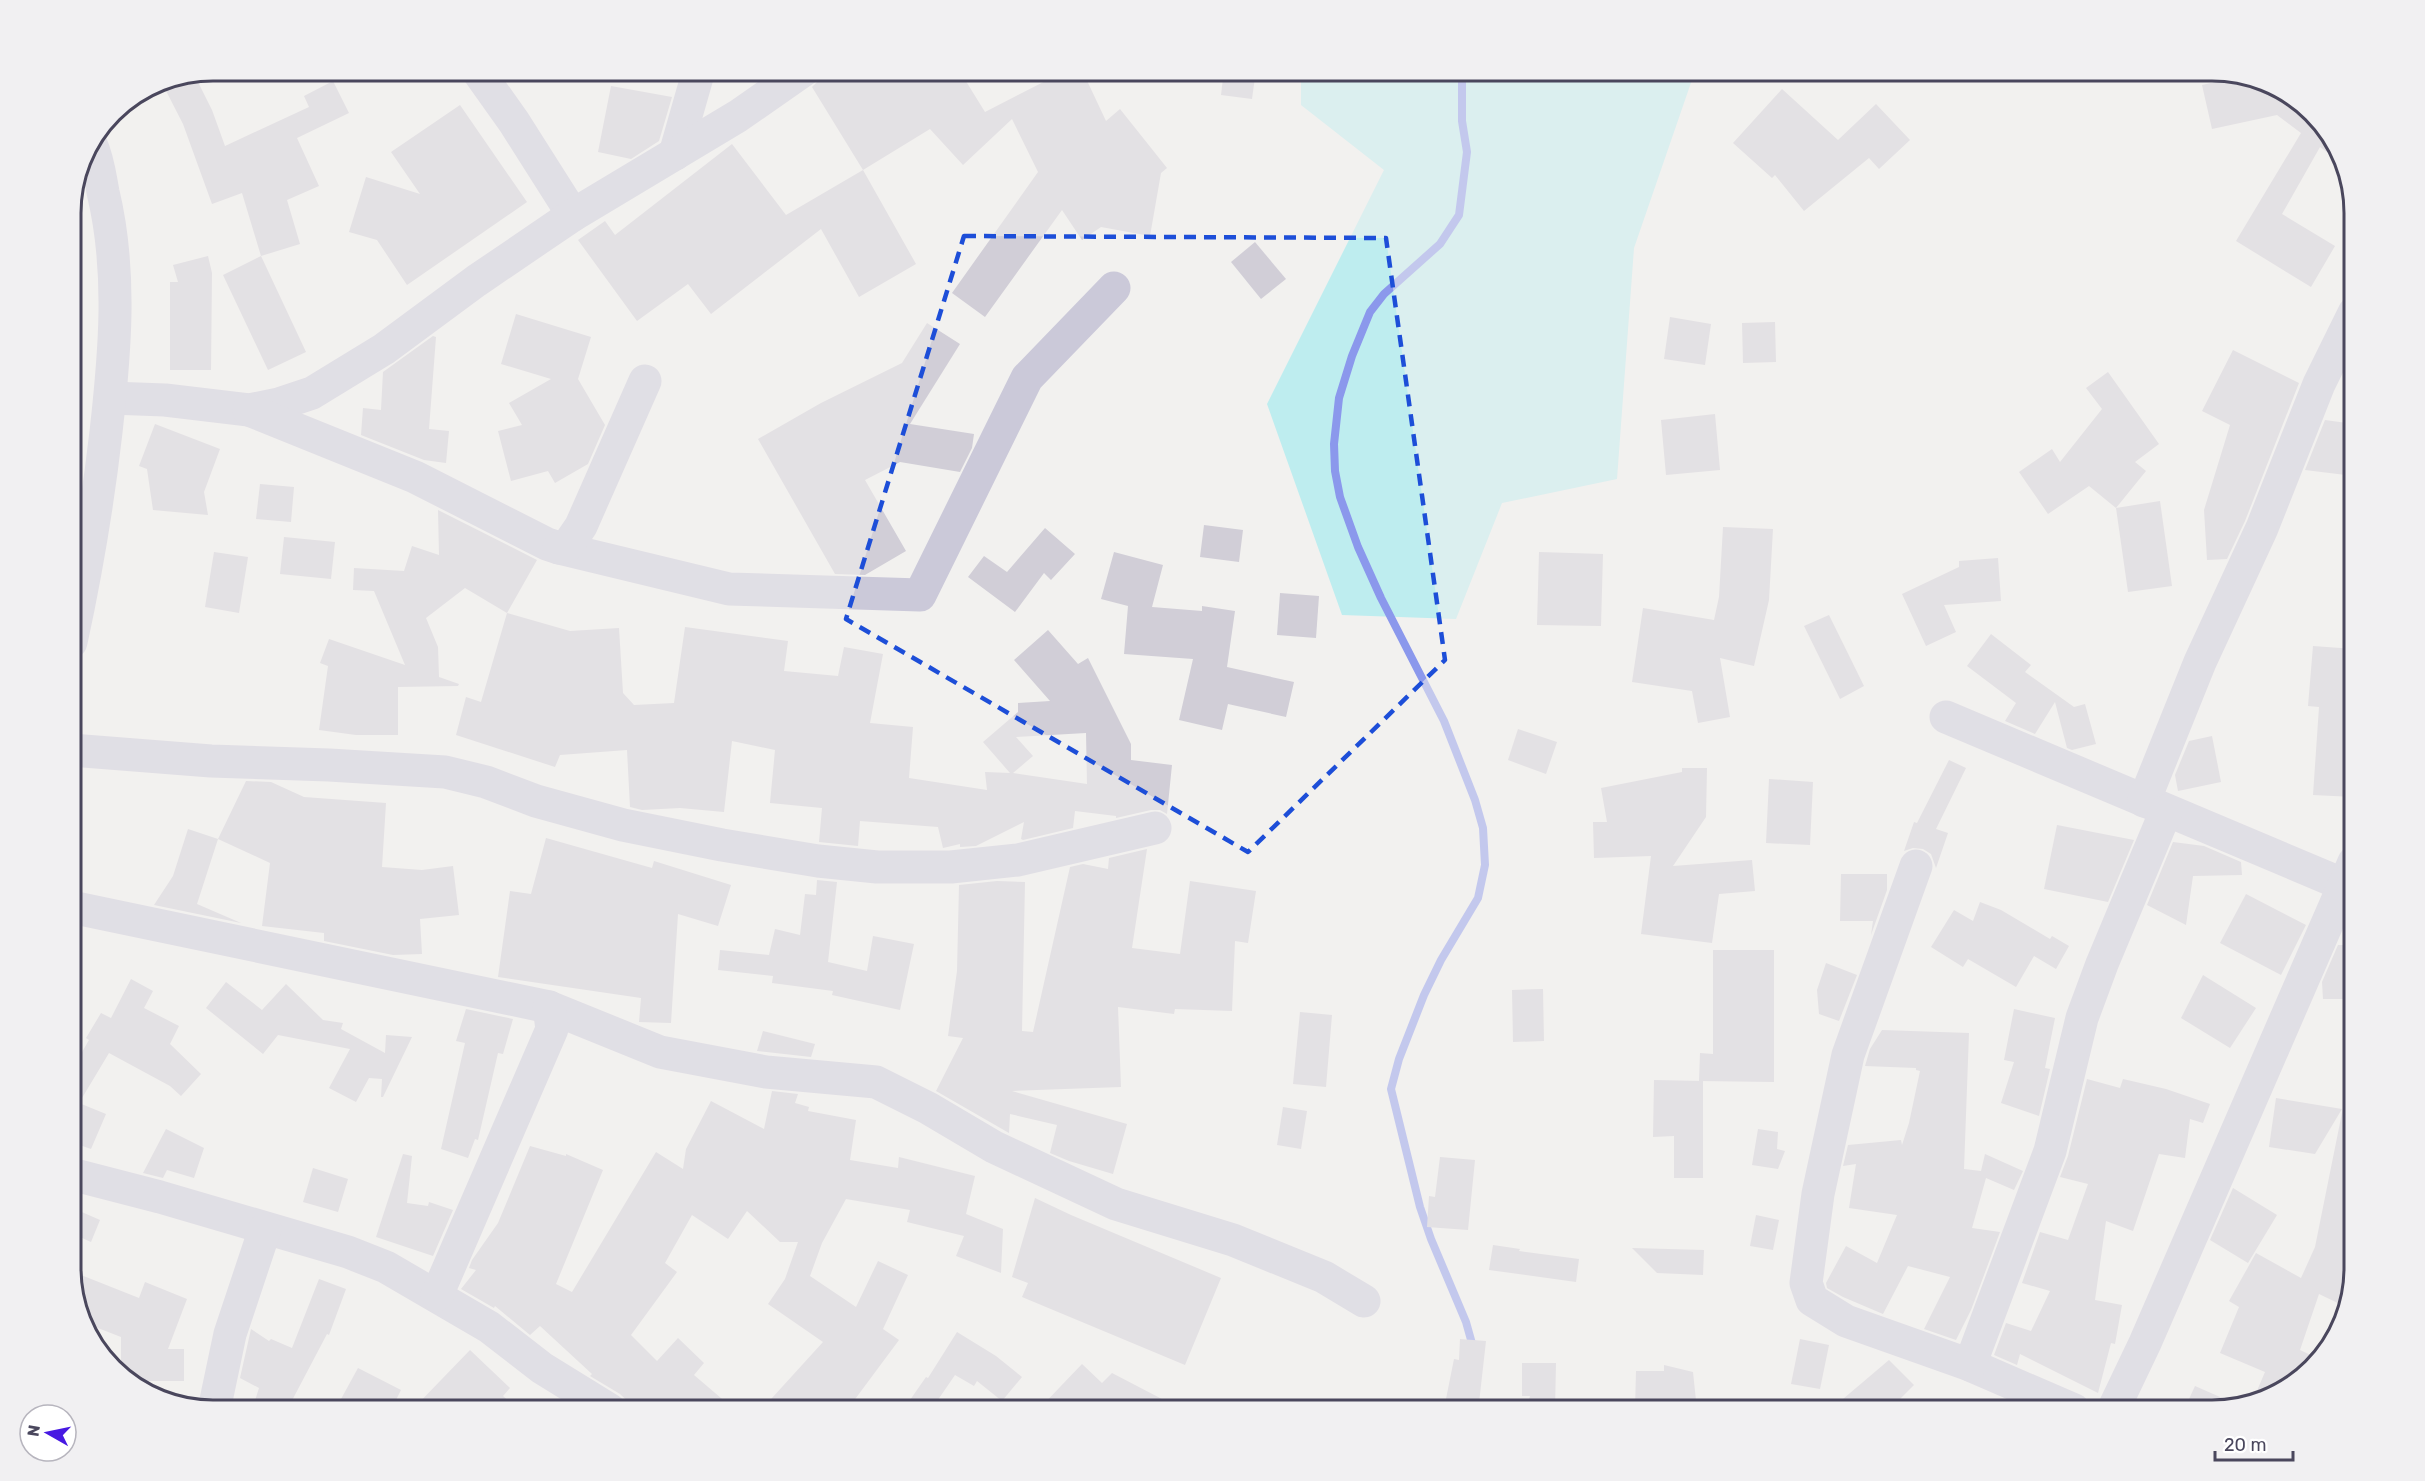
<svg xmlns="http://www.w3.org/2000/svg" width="2425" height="1481" viewBox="0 0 2425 1481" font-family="Rubik,sans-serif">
  <rect width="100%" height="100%" fill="#f2f1ef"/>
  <polygon fill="#beedef" points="1301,71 1695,71 1634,248 1617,479 1502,503 1456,619 1342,615 1267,404 1384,170 1301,105"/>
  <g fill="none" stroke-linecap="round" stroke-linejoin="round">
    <g stroke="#8b98ec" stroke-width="8">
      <polyline points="1462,70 1462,121 1467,152 1459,215 1440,244 1384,294 1370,312 1352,356 1339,398 1334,444 1335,471 1340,497 1358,547 1381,598 1444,721 1475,800 1483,828 1485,865 1478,898 1441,960 1424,995 1399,1059 1391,1089 1420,1207 1431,1239 1466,1322 1473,1347"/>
      <polyline points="1463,1410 1467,1391"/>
    </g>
  </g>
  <g fill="#d1ced7" fill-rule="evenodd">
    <polygon points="822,70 959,70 985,112 1067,70 1082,70 1106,121 1120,109 1167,168 1161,173 1150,236 1101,227 1082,240 1062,210 985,317 952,293 1038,172 1012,119 963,165 930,129 863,170 812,87 821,78"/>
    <polygon points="1224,70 1256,70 1252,99 1221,95"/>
    <polygon points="194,74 212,110 225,146 309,107 304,96 333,81 349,113 297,138 319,186 287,200 300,244 261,256 242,193 212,204 183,124 161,81"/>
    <polygon points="2237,77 2284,90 2335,141 2337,148 2331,155 2320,147 2282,214 2335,246 2311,287 2236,241 2301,133 2277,115 2212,129 2202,85"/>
    <polygon points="611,86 672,97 659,141 631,159 598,152"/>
    <polygon points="1782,89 1838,140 1876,104 1910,140 1879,169 1869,158 1804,211 1775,175 1772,178 1733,143"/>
    <polygon points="460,105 527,202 407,285 377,240 349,232 366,177 420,194 391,152"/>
    <polygon points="732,144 786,215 863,170 916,264 859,297 821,229 711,314 688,284 637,321 578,240 605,221 615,235"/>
    <polygon points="1255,242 1286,279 1261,299 1231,262"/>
    <polygon points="208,256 212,273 211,370 170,370 170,282 178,282 173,265"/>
    <polygon points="261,256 306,352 268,370 223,275"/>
    <polygon points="516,314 591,337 578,379 605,425 588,464 555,483 548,471 511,481 498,431 522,425 509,403 551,379 501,364"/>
    <polygon points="1670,317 1711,324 1705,365 1664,359"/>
    <polygon points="1775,322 1776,362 1743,363 1742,323"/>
    <polygon points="927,323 960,344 910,424 974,434 972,448 960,472 900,462 865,480 906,551 865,575 835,574 758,439 821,403 902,363"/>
    <polygon points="433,336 436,337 429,429 449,431 446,463 424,460 361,435 363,408 381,410 383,372"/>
    <polygon points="2233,350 2299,383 2245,521 2227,559 2207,560 2204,510 2230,425 2202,411"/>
    <polygon points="2108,372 2159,444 2135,462 2146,471 2116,508 2089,486 2048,514 2019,472 2052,449 2060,462 2102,409 2086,388"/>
    <polygon points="1715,414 1720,470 1666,475 1661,420"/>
    <polygon points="2325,420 2354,424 2354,476 2305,470"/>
    <polygon points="155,424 220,449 204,492 208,515 153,510 147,469 139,466"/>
    <polygon points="260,484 294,487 291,522 256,519"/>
    <polygon points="2160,501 2172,586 2128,592 2116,508"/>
    <polygon points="438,510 537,560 507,613 465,588 426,618 438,647 439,677 459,684 458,686 398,687 398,735 356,735 319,730 328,666 320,663 329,639 405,665 374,591 353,590 354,568 404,571 412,546 439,555"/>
    <polygon points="1204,525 1243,530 1239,562 1200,557"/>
    <polygon points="1723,527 1773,529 1769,600 1754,666 1720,658 1730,717 1698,723 1692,691 1632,682 1643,608 1714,620 1719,597"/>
    <polygon points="1045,528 1075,554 1051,580 1044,573 1015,612 968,577 984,556 1007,572"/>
    <polygon points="284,537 335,542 331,579 280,574"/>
    <polygon points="214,552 248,557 239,613 205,607"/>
    <polygon points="1114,552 1163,565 1152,607 1202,611 1202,606 1235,611 1227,667 1294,682 1286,717 1228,704 1222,730 1179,720 1193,659 1124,654 1128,606 1101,599"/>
    <polygon points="1539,552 1603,554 1601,626 1537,625"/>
    <polygon points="1998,558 2001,601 1944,605 1956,632 1926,646 1902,594 1959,567 1959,561"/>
    <polygon points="1280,593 1319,596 1316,638 1277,635"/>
    <path d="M507 613 570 631 619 628 623 693 634 705 674 703 685 627 788 641 784 671 838 676 844 647 883 654 870 723 913 727 909 778 987 790 985 772 1010 773 983 742 1018 712V703L1050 701 1014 660 1048 630 1078 664 1088 658 1131 744V760L1172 765 1167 814 1160 810H1151L1116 818V816L1075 811 1073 828 1023 840 1021 839 1024 822 976 846 960 847V844L943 848 938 827 860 821 858 846 819 842 822 808 770 803 775 750 732 741 724 812 680 808 642 810 630 807 627 750 560 755 555 767 456 735 466 697 481 702ZM1086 733 1087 784 1013 773 1033 756 1016 737Z"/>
    <polygon points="1829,615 1864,686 1840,699 1804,626"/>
    <polygon points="1991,634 2031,665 2025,672 2074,707 2085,704 2096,744 2072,750 2067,748 2055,702 2035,734 2005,721 2016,703 1967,666"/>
    <polygon points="2313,646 2354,649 2354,797 2313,795 2319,707 2308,706"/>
    <polygon points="1518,729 1557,742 1546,774 1508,760"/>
    <polygon points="2212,736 2221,782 2178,791 2175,775 2189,741"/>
    <polygon points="1949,760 1966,768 1936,829 1948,833 1936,868 1931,854 1923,849 1913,848 1904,851 1914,822 1917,823"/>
    <polygon points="1682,768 1707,768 1706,817 1673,866 1752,860 1755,891 1719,894 1712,943 1641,934 1651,856 1594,858 1593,822 1607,822 1601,788 1682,772"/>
    <polygon points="1769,779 1813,782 1810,845 1766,843"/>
    <polygon points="246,781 271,782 304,797 386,803 382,867 422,870 453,866 459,915 420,919 422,954 393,955 324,941 324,933 262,926 270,863 218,839"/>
    <polygon points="2057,825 2134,840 2108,902 2044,889"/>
    <polygon points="188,829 218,839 197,904 241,923 154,905 173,876"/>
    <polygon points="546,838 652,868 654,861 731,885 718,926 678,914 671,1023 639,1022 641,998 498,977 510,891 531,894"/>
    <polygon points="2173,842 2204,846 2241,862 2242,875 2193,876 2186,925 2147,905"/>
    <polygon points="1147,849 1132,948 1180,954 1190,881 1256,891 1248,943 1235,941 1232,1011 1175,1009 1174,1014 1118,1007 1121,1087 1012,1091 1127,1124 1113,1174 1069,1161 1050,1153 1057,1125 1010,1114 1009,1133 936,1091 963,1038 948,1036 957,971 959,885 997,881 1025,882 1022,1031 1033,1032 1070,867 1083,864 1108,869 1109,858"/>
    <polygon points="1841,874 1887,874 1887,890 1871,935 1873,921 1840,921"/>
    <polygon points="817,880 837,882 828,962 867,971 873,936 914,944 900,1010 832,995 833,991 772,983 773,976 718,970 720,950 769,955 775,929 800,935 805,894 816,895"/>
    <polygon points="2246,894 2306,925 2281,975 2220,943"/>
    <polygon points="1980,902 2001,910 2050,939 2052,936 2069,946 2056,969 2034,956 2016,987 1968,959 1963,967 1931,947 1954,910 1973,921"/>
    <polygon points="2338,945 2354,945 2354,999 2323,999 2322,982"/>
    <polygon points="1713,950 1774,950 1774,1082 1699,1081 1700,1053 1713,1054"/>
    <polygon points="1826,963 1857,975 1839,1021 1819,1014 1817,990"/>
    <polygon points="2203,975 2256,1008 2230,1048 2181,1018"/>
    <polygon points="131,979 153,991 144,1008 179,1026 170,1044 201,1074 181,1096 170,1086 109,1053 79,1103 106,1114 91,1149 71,1142 71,1071 89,1040 86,1038 101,1013 111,1018"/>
    <polygon points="226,982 262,1010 286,984 323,1020 343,1023 341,1029 385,1053 386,1035 412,1037 383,1097 381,1097 382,1079 369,1078 356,1102 329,1088 350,1049 278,1035 263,1054 206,1008"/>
    <polygon points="1543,989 1544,1041 1513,1042 1512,990"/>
    <polygon points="466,1009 513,1019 503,1054 498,1053 478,1140 475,1139 468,1158 441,1149 465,1043 456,1041"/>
    <polygon points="2014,1009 2055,1018 2045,1068 2050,1069 2039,1116 2001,1103 2014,1062 2004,1060"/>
    <polygon points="1300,1012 1332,1015 1326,1087 1293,1084"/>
    <polygon points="1882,1030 1969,1033 1964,1169 1981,1171 1985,1154 2023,1171 2014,1190 1986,1178 1972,1228 2000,1232 1971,1310 1956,1340 1924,1329 1950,1277 1908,1266 1883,1314 1843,1297 1827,1288 1826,1283 1846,1246 1877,1263 1897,1215 1849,1208 1856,1164 1843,1166 1848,1145 1901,1140 1902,1145 1909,1123 1920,1071 1916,1070 1916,1068 1865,1066 1870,1049"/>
    <polygon points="763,1031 815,1044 811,1057 757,1051"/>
    <polygon points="2087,1079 2120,1088 2123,1079 2166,1089 2210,1104 2203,1123 2190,1119 2185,1158 2159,1154 2133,1231 2106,1221 2095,1300 2122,1305 2115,1344 2111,1343 2098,1393 2020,1354 2017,1365 1994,1355 2006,1323 2031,1331 2050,1291 2022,1283 2040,1232 2068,1240 2088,1184 2060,1177 2068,1156"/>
    <polygon points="1654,1080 1703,1081 1703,1178 1674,1178 1674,1136 1653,1137"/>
    <polygon points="772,1091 798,1094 795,1103 809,1107 808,1111 856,1120 850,1160 898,1168 899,1157 975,1176 966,1214 1003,1229 1001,1273 956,1256 964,1236 907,1222 910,1210 846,1199 822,1243 810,1276 856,1307 878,1261 908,1275 883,1329 899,1340 847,1410 761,1410 823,1342 768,1304 785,1279 798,1242 780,1242 747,1211 728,1239 692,1215 665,1263 677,1272 631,1335 657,1361 678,1338 704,1363 694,1375 735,1410 637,1410 620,1394 590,1376 592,1374 540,1326 530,1335 495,1306 494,1308 461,1289 476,1270 469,1268 472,1260 498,1223 530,1146 566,1156 566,1154 603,1170 556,1284 572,1292 656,1152 683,1169 686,1149 711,1101 764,1129"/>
    <polygon points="2276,1098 2342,1109 2315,1154 2269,1147"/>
    <polygon points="2345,1098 2354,1099 2354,1268 2344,1306 2319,1294 2300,1350 2317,1358 2284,1391 2253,1400 2265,1372 2220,1353 2239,1307 2229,1301 2256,1253 2301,1278 2315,1247"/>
    <polygon points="1283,1107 1307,1111 1301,1149 1277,1145"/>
    <polygon points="166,1129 204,1148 194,1178 167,1170 163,1178 143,1173"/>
    <polygon points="1758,1129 1778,1132 1777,1149 1785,1151 1778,1169 1752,1165"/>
    <polygon points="403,1154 412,1156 407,1203 428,1206 429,1202 453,1210 433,1256 376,1237"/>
    <polygon points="1440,1157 1475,1160 1468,1230 1427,1227 1429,1196 1435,1197"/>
    <polygon points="313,1168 348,1179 338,1212 303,1202"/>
    <polygon points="2233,1188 2277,1215 2248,1263 2210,1240"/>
    <polygon points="1035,1198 1071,1215 1221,1278 1185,1365 1022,1297 1028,1283 1012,1277"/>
    <polygon points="75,1209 100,1220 91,1242 71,1233 71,1220"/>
    <polygon points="1756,1215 1779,1220 1773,1250 1750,1246"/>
    <polygon points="1493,1245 1520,1249 1519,1251 1579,1259 1576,1282 1489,1270"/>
    <polygon points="1632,1248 1704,1250 1703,1275 1657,1273"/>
    <polygon points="81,1275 139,1298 145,1282 187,1299 168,1349 184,1349 184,1381 131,1381 121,1371 121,1337 85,1323 75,1291"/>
    <polygon points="319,1279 346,1289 329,1335 327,1334 287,1410 252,1410 259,1388 240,1378 251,1329 269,1341 271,1339 292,1348"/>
    <polygon points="957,1332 996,1356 1022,1377 1002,1401 977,1381 974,1386 955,1375 931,1410 925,1410 910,1400 926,1377 928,1378"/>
    <polygon points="1460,1339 1486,1341 1479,1403 1446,1399 1454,1359 1459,1360"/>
    <polygon points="1800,1339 1829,1345 1820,1389 1791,1384"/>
    <polygon points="470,1350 510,1388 503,1396 519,1410 412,1410"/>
    <polygon points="1889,1360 1914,1385 1889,1410 1830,1410"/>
    <polygon points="1522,1363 1556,1363 1555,1410 1526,1410 1530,1396 1522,1396"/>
    <polygon points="1082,1364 1102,1383 1112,1373 1183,1410 1038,1410"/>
    <polygon points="1664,1365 1693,1372 1697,1410 1635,1410 1636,1371 1664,1371"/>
    <polygon points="358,1368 401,1390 391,1410 335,1410"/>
    <polygon points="2195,1386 2236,1404 2212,1410 2184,1410"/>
  </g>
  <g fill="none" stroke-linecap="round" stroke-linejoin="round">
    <g stroke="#cbc9d9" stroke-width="33">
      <polyline points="477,70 514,122 573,215"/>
      <polyline points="675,154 699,70"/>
      <polyline points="110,398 165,400 249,410 279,404 312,393 384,349 476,281 573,215 738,116 804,70"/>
      <polyline points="249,410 415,477 547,544 559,548 729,589 920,595 1027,378 1114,288"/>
      <polyline points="559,548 568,545 581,526 645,381"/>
      <path d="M71 642C86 573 98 502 106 432 115 352 122 271 103 192 100 176 98 159 91 144"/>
      <polyline points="1946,717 2354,889"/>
      <polyline points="71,750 211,761 329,765 445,772 486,782 536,801 623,825 722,845 818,861 877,867 951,867 1018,860 1155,828"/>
      <polyline points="2144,801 2200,662 2262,528 2319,384 2354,313"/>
      <polyline points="1916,866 1848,1055 1818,1194 1806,1283 1812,1300 1846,1321 1970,1365 2074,1410"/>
      <polyline points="71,907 549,1007 660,1052 766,1072 876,1082 928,1108 994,1147 1116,1204 1233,1240 1324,1277 1364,1301"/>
      <polyline points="71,1174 160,1197 348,1252 386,1267 489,1327 542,1368 610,1410"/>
      <polyline points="437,1295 552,1029 549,1007"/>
      <polyline points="1970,1365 2050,1151 2082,1018 2102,964 2166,811"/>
      <polyline points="214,1410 230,1334 265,1229"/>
      <polyline points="2113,1410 2145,1343 2354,862"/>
    </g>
  </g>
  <path d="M0 0H2425V1481H0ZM964 236 1386 238 1445 660 1248 852 846 619Z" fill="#f2f1ef" fill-opacity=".55" fill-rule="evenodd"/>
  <path fill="none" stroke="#1d4ed8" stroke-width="4.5" stroke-dasharray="12 8" stroke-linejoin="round" d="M964 236 1386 238 1445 660 1248 852 846 619Z"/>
  <path d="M0 0H2425V1481H0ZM213 81H2212A132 132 0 0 1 2344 213V1268A132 132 0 0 1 2212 1400H213A132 132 0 0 1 81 1268V213A132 132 0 0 1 213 81Z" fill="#f1f0f2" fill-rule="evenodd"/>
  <path fill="none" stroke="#4a475d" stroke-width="3" d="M213 81H2212A132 132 0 0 1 2344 213V1268A132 132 0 0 1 2212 1400H213A132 132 0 0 1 81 1268V213A132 132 0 0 1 213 81Z"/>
  <g transform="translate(48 1433) rotate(279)"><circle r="28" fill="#ffffff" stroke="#b7b5be" stroke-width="1.5"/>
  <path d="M0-4.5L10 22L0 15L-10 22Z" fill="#4719e2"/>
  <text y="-9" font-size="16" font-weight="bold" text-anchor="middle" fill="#4a475d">N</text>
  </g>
  <path d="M2215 1451v9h78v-9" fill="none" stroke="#4a475d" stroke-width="3"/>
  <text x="2224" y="1451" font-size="18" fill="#4a475d" stroke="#ffffff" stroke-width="4.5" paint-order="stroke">20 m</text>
</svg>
